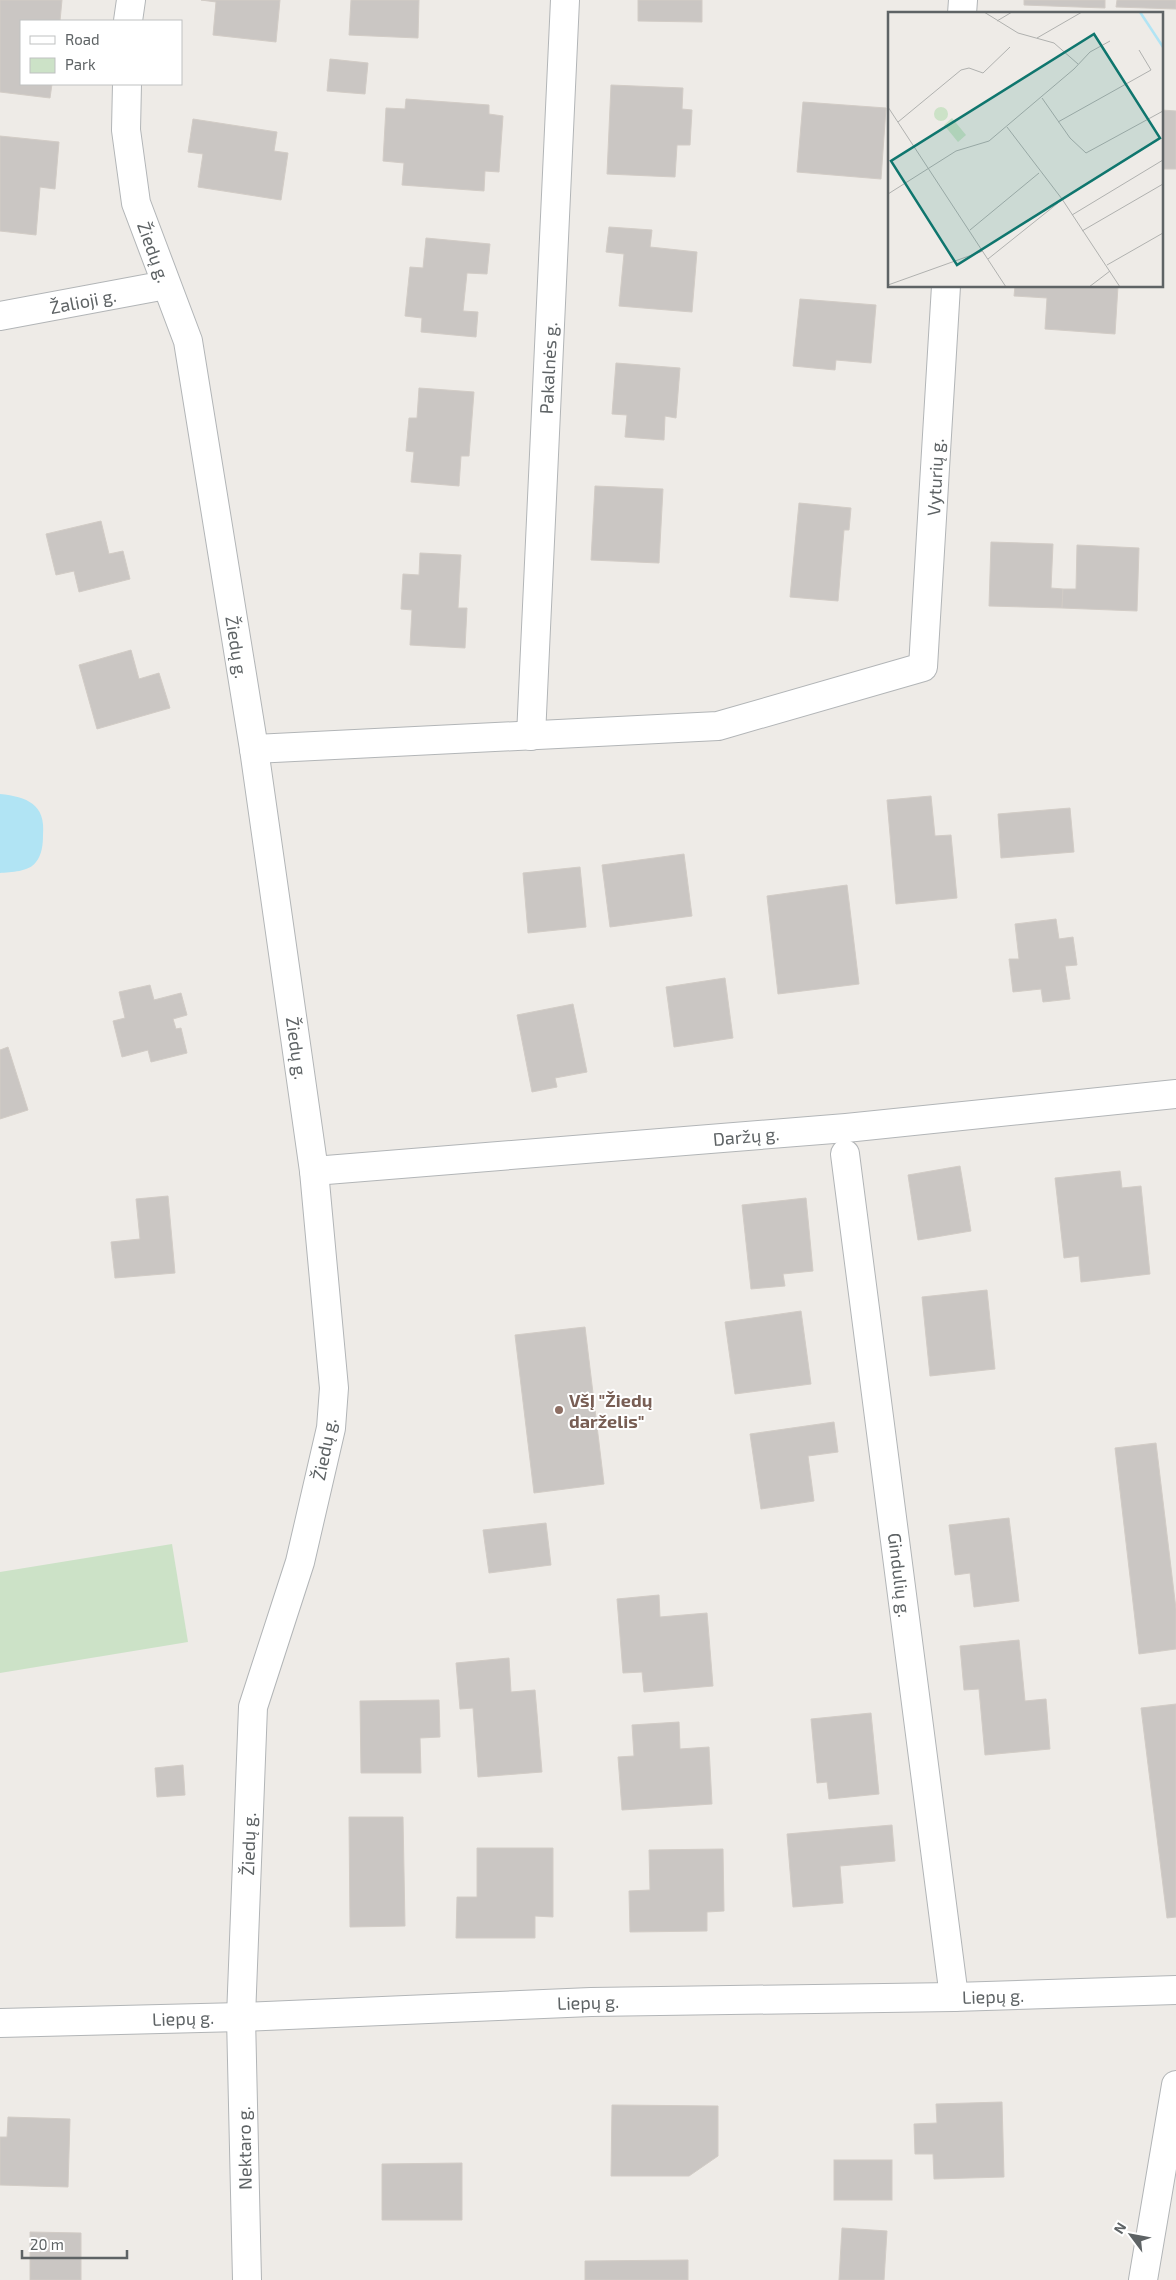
<svg xmlns="http://www.w3.org/2000/svg" width="1176" height="2280" viewBox="0 0 1176 2280" font-family="'Exo 2',sans-serif">
  <rect width="100%" height="100%" fill="#eeebe7"/>
  <polygon fill="#cce2c7" points="172,1544 188,1642 0,1673 0,1572"/>
  <path fill="#b1e4f4" d="M0 794C27 797 46 804 43 835 43 844 42 855 36 862 29 872 11 872 0 873Z"/>
  <g fill="#cac6c3" stroke="#d2ccc6">
    <polygon points="0,0 62,0 60,21 21,21 21,84 52,84 50,98 0,92"/>
    <polygon points="201,0 280,0 276,42 213,35 216,2"/>
    <polygon points="351,0 419,0 418,38 349,35"/>
    <polygon points="638,0 702,0 702,22 638,21"/>
    <polygon points="1024,0 1105,0 1105,8 1024,5"/>
    <polygon points="1117,0 1176,0 1176,9 1116,7"/>
    <polygon points="330,59 368,63 365,94 327,91"/>
    <polygon points="611,85 683,88 682,109 692,110 690,145 677,145 675,177 607,174"/>
    <polygon points="406,99 489,105 489,114 503,116 499,172 485,171 484,191 402,185 404,163 383,161 386,108 405,109"/>
    <polygon points="803,102 886,108 881,179 797,172"/>
    <polygon points="1162,110 1176,111 1176,169 1162,169"/>
    <polygon points="193,119 277,132 274,151 288,153 281,200 198,187 203,154 188,152"/>
    <polygon points="0,136 59,142 55,189 40,187 36,235 0,231"/>
    <polygon points="609,227 652,230 650,247 697,252 692,312 619,306 624,254 606,252"/>
    <polygon points="426,238 490,244 487,274 467,273 463,311 478,312 476,337 421,332 422,318 405,316 410,267 423,268"/>
    <polygon points="1015,286 1118,286 1115,334 1045,329 1047,298 1014,296"/>
    <polygon points="800,299 876,305 871,363 836,360 835,370 793,366"/>
    <polygon points="616,363 680,368 676,418 665,416 664,440 625,437 627,415 612,414"/>
    <polygon points="419,388 474,392 469,456 461,456 459,486 411,482 414,452 406,451 409,418 417,418"/>
    <polygon points="595,486 663,489 659,563 591,560"/>
    <polygon points="799,503 851,508 849,530 844,530 838,601 790,597"/>
    <polygon points="101,521 109,554 123,551 130,579 79,592 74,571 56,575 46,534"/>
    <polygon points="991,542 1053,544 1051,588 1063,589 1062,608 989,606"/>
    <polygon points="1077,545 1139,548 1137,611 1062,608 1063,589 1076,589"/>
    <polygon points="420,553 461,555 458,608 467,608 465,648 410,645 412,610 401,609 403,574 419,575"/>
    <polygon points="131,650 139,679 159,673 170,708 97,729 79,665"/>
    <polygon points="931,796 935,836 951,835 957,898 896,904 887,800"/>
    <polygon points="1070,808 1074,852 1001,858 998,814"/>
    <polygon points="684,854 692,916 610,927 602,865"/>
    <polygon points="580,867 586,927 528,933 523,873"/>
    <polygon points="847,885 859,984 778,994 767,896"/>
    <polygon points="1056,919 1059,939 1073,937 1077,965 1065,966 1070,999 1043,1002 1041,989 1013,992 1009,959 1019,959 1015,924"/>
    <polygon points="725,978 733,1038 674,1047 666,987"/>
    <polygon points="150,985 154,1000 181,993 187,1015 173,1019 176,1029 181,1028 187,1053 151,1062 148,1050 122,1057 113,1021 125,1018 119,992"/>
    <polygon points="573,1004 587,1072 555,1078 557,1087 532,1092 517,1015"/>
    <polygon points="8,1047 28,1110 0,1119 0,1050"/>
    <polygon points="960,1166 971,1231 918,1240 908,1175"/>
    <polygon points="1120,1171 1122,1188 1141,1186 1150,1274 1081,1282 1079,1256 1064,1258 1055,1178"/>
    <polygon points="168,1196 175,1273 115,1278 111,1242 140,1239 136,1199"/>
    <polygon points="806,1198 813,1271 783,1274 785,1286 751,1289 742,1205"/>
    <polygon points="987,1290 995,1369 930,1376 922,1297"/>
    <polygon points="801,1311 811,1384 735,1394 725,1322"/>
    <polygon points="585,1327 604,1484 534,1493 515,1335"/>
    <polygon points="834,1422 838,1452 808,1456 814,1501 761,1509 750,1434"/>
    <polygon points="1156,1443 1176,1609 1176,1649 1139,1654 1115,1448"/>
    <polygon points="1009,1518 1019,1601 974,1607 970,1573 955,1575 949,1525"/>
    <polygon points="546,1523 551,1565 489,1573 483,1530"/>
    <polygon points="659,1595 660,1617 707,1613 713,1686 644,1692 642,1672 623,1673 617,1599"/>
    <polygon points="1019,1640 1025,1701 1046,1699 1050,1749 985,1755 979,1689 964,1690 960,1646"/>
    <polygon points="509,1658 511,1692 535,1690 542,1772 478,1777 473,1708 460,1709 456,1663"/>
    <polygon points="439,1700 440,1737 420,1738 421,1773 361,1773 360,1701"/>
    <polygon points="1176,1704 1176,1917 1167,1918 1141,1708"/>
    <polygon points="871,1713 879,1794 829,1799 827,1782 817,1783 811,1719"/>
    <polygon points="679,1722 680,1749 709,1747 712,1804 622,1810 618,1757 634,1756 632,1725"/>
    <polygon points="183,1765 185,1795 157,1797 155,1768"/>
    <polygon points="349,1817 403,1817 405,1926 350,1927"/>
    <polygon points="892,1825 895,1861 840,1866 843,1903 793,1907 787,1834"/>
    <polygon points="477,1848 553,1848 553,1917 535,1916 535,1938 456,1938 457,1897 477,1897"/>
    <polygon points="723,1849 724,1911 707,1912 707,1931 630,1932 629,1891 650,1890 649,1850"/>
    <polygon points="1002,2102 1004,2177 934,2179 933,2154 915,2154 914,2124 937,2123 936,2104"/>
    <polygon points="612,2105 718,2106 718,2156 689,2176 611,2176"/>
    <polygon points="8,2117 70,2119 68,2187 0,2185 0,2137 7,2137"/>
    <rect x="834" y="2160" width="58" height="40"/>
    <polygon points="462,2163 462,2220 382,2220 382,2164"/>
    <polygon points="842,2228 887,2231 884,2280 839,2280"/>
    <polygon points="30,2232 81,2233 81,2280 30,2280"/>
    <polygon points="688,2260 688,2280 585,2280 585,2261"/>
  </g>
  <g fill="none" stroke-linecap="round" stroke-linejoin="round">
    <g stroke="#b2b5b7" stroke-width="30">
      <g id="street">
        <polyline points="962,14 963,0"/>
        <polyline points="128,21 131,0"/>
        <polyline points="127,84 126,130 136,203 188,341 254,749 314,1171 334,1388 331,1428 300,1562 253,1707 241,2017 247,2280"/>
        <polyline points="0,316 166,285"/>
        <polyline points="531,736 565,0"/>
        <polyline points="254,749 718,726 923,667 946,286"/>
        <polyline points="845,1154 954,1997"/>
        <polyline points="314,1171 846,1128 1176,1094"/>
        <polyline points="0,2023 241,2017 591,2002 954,1997 1176,1990"/>
        <polyline points="1143,2280 1176,2085"/>
      </g>
    </g>
    <use href="#street" stroke="#fff" stroke-width="28"/>
  </g>
  <circle fill="#8d6e63" stroke="#fff" stroke-width="2" cx="559" cy="1410" r="5"/>
  <g text-anchor="middle" dominant-baseline="central" stroke-width="4" stroke-linejoin="round" paint-order="stroke">
    <g font-size="18" fill="#5e6365" stroke="#fff">
      <text transform="translate(154 252) rotate(70)">Žiedų g.</text>
      <text transform="translate(83 301) rotate(-11)">Žalioji g.</text>
      <text transform="translate(548 368) rotate(-87)">Pakalnės g.</text>
      <text transform="translate(935 477) rotate(-87)">Vyturių g.</text>
      <text transform="translate(237 647) rotate(81)">Žiedų g.</text>
      <text transform="translate(297 1048) rotate(82)">Žiedų g.</text>
      <text transform="translate(746 1136) rotate(-5)">Daržų g.</text>
      <text transform="translate(324 1449) rotate(-79)">Žiedų g.</text>
      <text transform="translate(900 1575) rotate(83)">Gindulių g.</text>
      <text transform="translate(248 1844) rotate(-88)">Žiedų g.</text>
      <text transform="translate(993 1996) rotate(-2)">Liepų g.</text>
      <text transform="translate(588 2002) rotate(-2)">Liepų g.</text>
      <text transform="translate(183 2018) rotate(-2)">Liepų g.</text>
      <text transform="translate(244 2148) rotate(-91)">Nektaro g.</text>
    </g>
    <g font-size="18" font-weight="bold" fill="#785e54" stroke="#fff" text-anchor="start">
      <text x="569" y="1400">VšĮ "Žiedų<tspan x="569" dy="21">darželis"</tspan></text>
    </g>
  </g>
  <g transform="translate(888 12)">
    <rect width="275" height="275" fill="#eeebe7"/>
    <path d="M46 102a7 7 0 1 1 14 0a7 7 0 1 1-14 0ZM64 106 78 123 70 130 56 113Z" fill="#cce2c7"/>
    <path fill="none" stroke="#b1e4f4" stroke-width="2.5" d="M252 0 275 35"/>
    <path fill="none" stroke="#b0b1af" stroke-width="1" d="M96 0 130 21 166 31 190 52M109 9 124 0M149 26 194 0M154 86 182 126 198 141 275 99M0 95 118 275M10 110 73 58 81 56 95 61 122 35M170 110 263 58 251 38M119 115 174 187 232 275M0 182 68 139 101 129 186 57 202 40 222 29M184 203 275 148M82 218 151 161M194 219 275 172M100 247 170 191M219 253 275 221M0 273 95 239M201 275 222 259"/>
    <path fill="#0f766e" fill-opacity="0.15" stroke="#0f766e" stroke-width="2.5" d="M206 22 272 126 69 253 3 149Z"/>
    <rect width="275" height="275" fill="none" stroke="#5e6365" stroke-width="2.5"/>
  </g>
  <rect x="20" y="20" width="162" height="65" fill="#ffffff" stroke="#bfc1c1"/>
  <rect x="30" y="36" width="25" height="8" fill="#ffffff" stroke="#bfc1c1"/>
  <text x="65" y="45" font-size="15" fill="#5e6365">Road</text>
  <rect x="30" y="58" width="25" height="15" fill="#cce2c7" stroke="#bfc1c1"/>
  <text x="65" y="70" font-size="15" fill="#5e6365">Park</text>
  <g transform="translate(1131 2235) rotate(302)" stroke="#ffffff" stroke-width="4" paint-order="stroke">
  <path d="M0-4L9 19L0 12L-9 19Z" fill="#5e6365"/>
  <text y="-8" font-size="14" font-weight="bold" text-anchor="middle" fill="#5e6365">N</text>
  </g>
  <path d="M22 2250v8h105v-8" fill="none" stroke="#5e6365" stroke-width="2.5"/>
  <text x="30" y="2250" font-size="15" fill="#5e6365" stroke="#ffffff" stroke-width="4" paint-order="stroke">20 m</text>
</svg>
